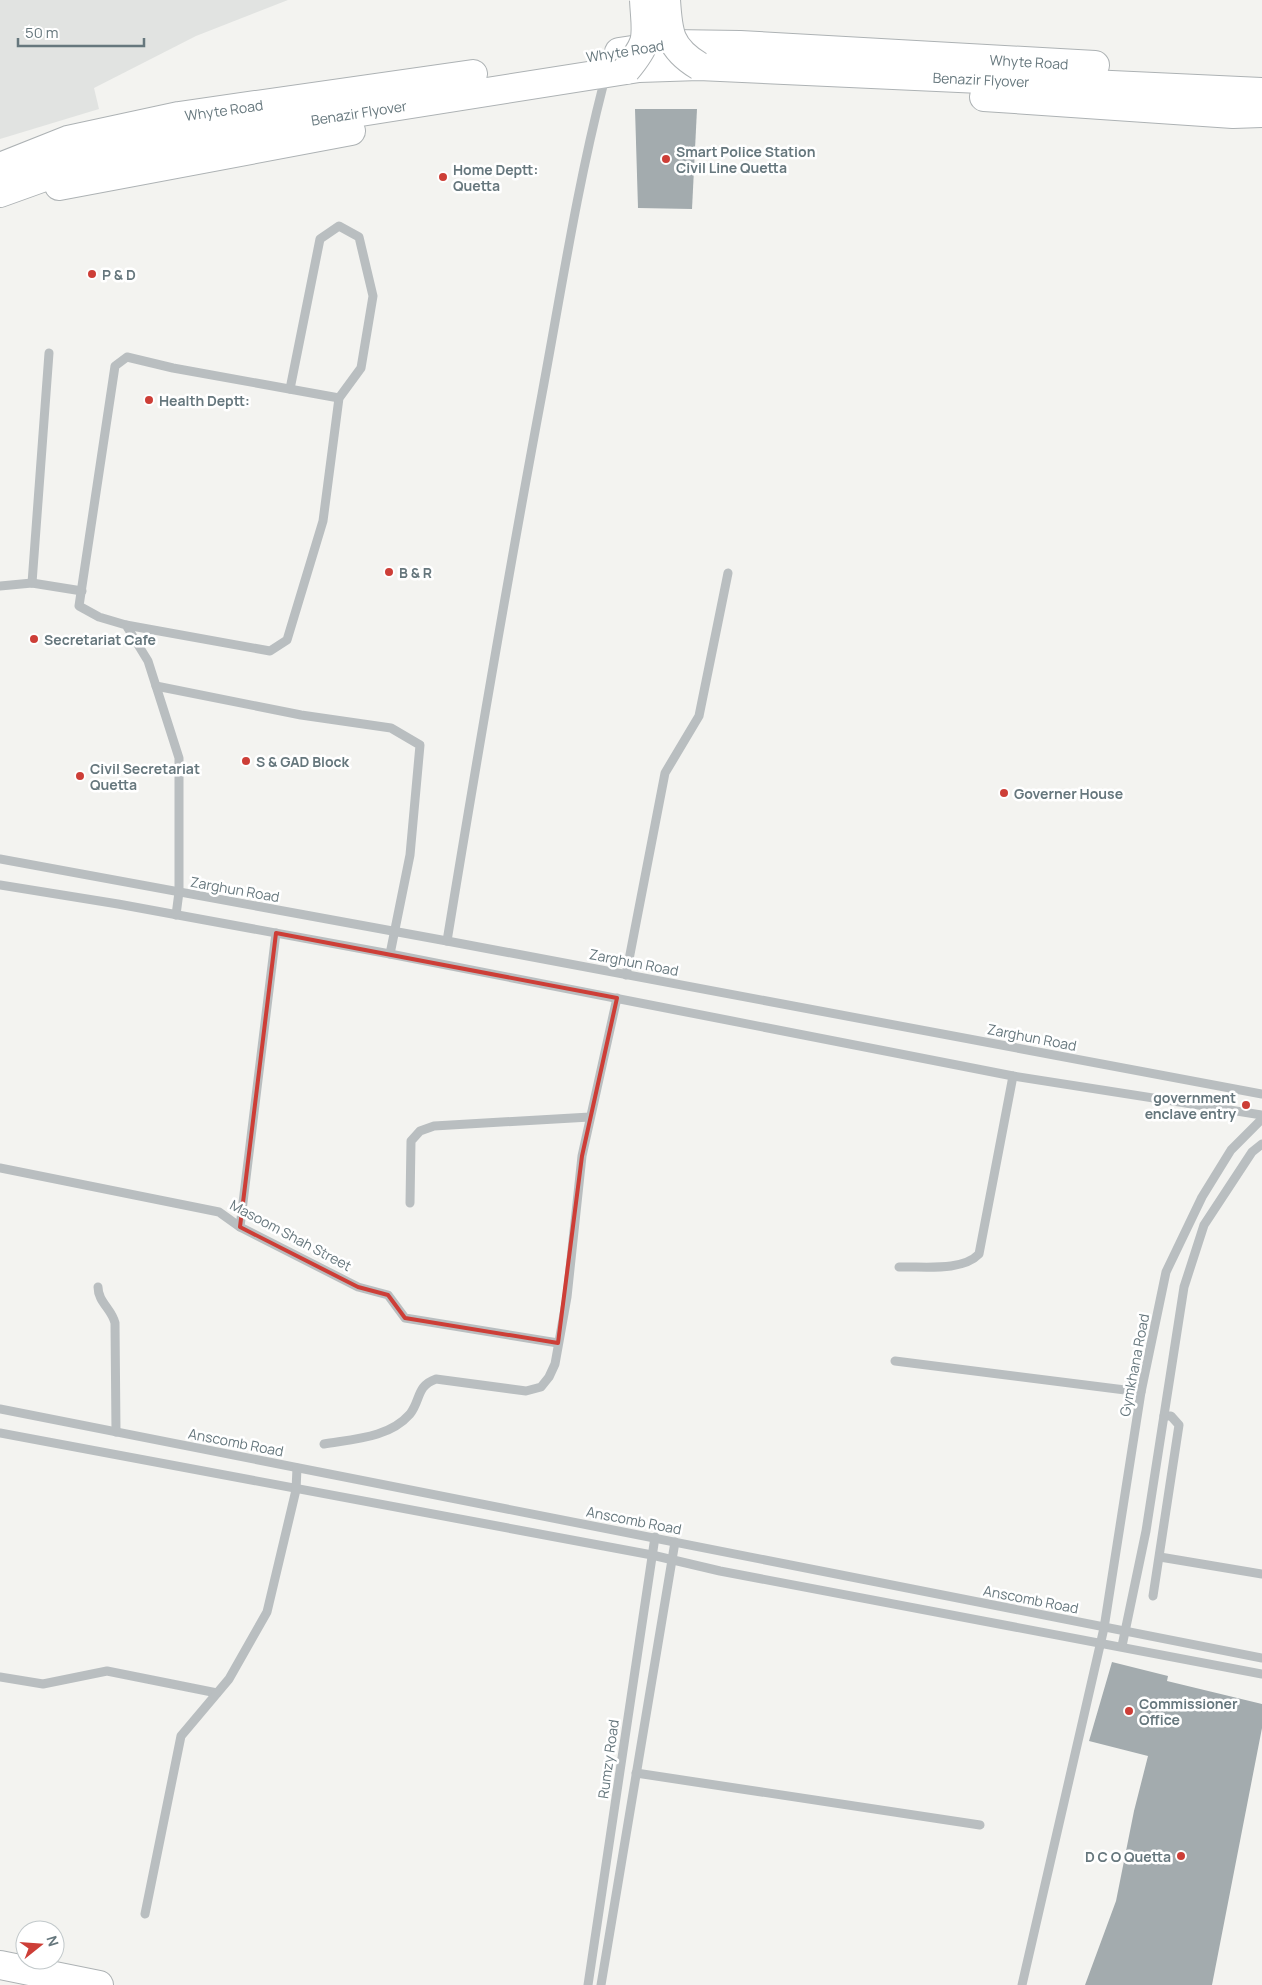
<svg xmlns="http://www.w3.org/2000/svg" width="1262" height="1985" viewBox="0 0 1262 1985" font-family="Manrope,sans-serif">
  <rect width="100%" height="100%" fill="#f3f3f0"/>
  <polygon fill="#e1e3e1" points="0,0 288,0 196,36 94,88 99,109 0,139"/>
  <g fill="#a3abae">
    <polygon points="635,109 697,109 692,209 638,208"/>
    <polygon points="1112,1662 1168,1676 1167,1681 1262,1704 1262,1728 1212,1985 1085,1985 1116,1901 1134,1811 1148,1756 1089,1741"/>
  </g>
  <g fill="none" stroke-linecap="round" stroke-linejoin="round">
    <g stroke="#adb2b4" stroke-width="30">
      <g id="major">
        <path id="s1" d="M619 52 672 44 740 45 1095 65"/>
        <polyline points="984,97 1233,114 1262,113"/>
        <path id="s2" d="M0 167 68 140 179 116 473 74"/>
        <polyline points="59,186 351,131"/>
        <path id="s3" d="M0 193 92 160 164 143 639 68 699 66 1262 92"/>
        <polyline points="0,1965 99,1985"/>
      </g>
    </g>
    <g stroke="#b9bec0" stroke-width="9">
      <polyline points="32,583 49,353"/>
      <polyline points="0,586 32,583 82,591"/>
      <polyline points="126,625 270,651 287,640 323,521 339,398 361,368 373,296 359,237 339,226 320,239 290,389"/>
      <polyline points="156,686 301,715 391,728 420,745 410,855 390,954"/>
      <polyline points="0,859 447,941 1262,1094"/>
      <polyline points="0,885 118,904 390,954 1013,1076 1262,1115"/>
      <polyline points="176,915 179,892 179,758 148,661 126,625 99,617 79,606 115,366 127,357 173,368 339,398"/>
      <path d="M447 941C477 758 508 576 542 394 561 292 577 187 603 86"/>
      <polyline points="626,975 665,773 699,716 728,573"/>
      <polyline points="0,1168 219,1212 240,1227 358,1287 388,1295 405,1318 558,1343"/>
      <polyline points="410,1203 411,1141 420,1131 434,1126 590,1117"/>
      <polyline points="240,1227 276,933"/>
      <path d="M899 1267C922 1266 962 1272 979 1254L1013 1076"/>
      <path d="M98 1287C98 1302 112 1309 115 1323L116 1432"/>
      <polyline points="895,1361 1141,1392"/>
      <polyline points="0,1409 1262,1658"/>
      <polyline points="0,1433 652,1555 720,1571 1262,1674"/>
      <path d="M324 1444C354 1439 389 1438 410 1414 421 1400 416 1386 436 1379L526 1391 541 1387 549 1377 555 1364 567 1297 582 1156 617 998"/>
      <polyline points="1160,1557 1262,1574"/>
      <polyline points="1153,1596 1179,1425 1171,1416 1164,1416"/>
      <polyline points="1122,1646 1146,1531 1184,1287 1204,1225 1252,1152 1262,1144"/>
      <polyline points="0,1677 43,1684 107,1671 217,1693"/>
      <polyline points="636,1773 980,1825"/>
      <polyline points="145,1914 181,1736 229,1679 267,1612 296,1490 297,1468"/>
      <polyline points="588,1985 655,1537"/>
      <polyline points="601,1985 675,1542"/>
      <polyline points="1022,1985 1104,1628 1141,1392 1166,1272 1202,1197 1231,1150 1262,1119"/>
    </g>
    <use href="#major" stroke="#fff" stroke-width="28"/>
    <g stroke="#adb2b4" stroke-width="30" stroke-linecap="butt">
      <g id="major-bridge">
        <path d="M666 0C668 32 669 48 699 66"/>
        <path d="M626 70C651 40 646 37 644 0"/>
      </g>
    </g>
    <use href="#major-bridge" stroke="#fff" stroke-width="28"/>
  </g>
  <path fill="none" stroke="#cd3e37" stroke-width="4" stroke-linejoin="round" d="M276 933 617 998 582 1156 558 1343 405 1318 388 1295 358 1287 240 1227Z"/>
  <g fill="#cd3e37" stroke="#fff" stroke-width="2">
    <circle cx="666" cy="159" r="5"/>
    <circle cx="443" cy="177" r="5"/>
    <circle cx="92" cy="274" r="5"/>
    <circle cx="149" cy="400" r="5"/>
    <circle cx="389" cy="572" r="5"/>
    <circle cx="34" cy="639" r="5"/>
    <circle cx="246" cy="761" r="5"/>
    <circle cx="80" cy="776" r="5"/>
    <circle cx="1004" cy="793" r="5"/>
    <circle cx="1246" cy="1105" r="5"/>
    <circle cx="1129" cy="1711" r="5"/>
    <circle cx="1181" cy="1856" r="5"/>
  </g>
  <g text-anchor="middle" dominant-baseline="central" stroke-width="5" stroke-linejoin="round" paint-order="stroke">
    <g font-size="14" fill="#66777d" stroke="#fff">
      <text transform="translate(625 51) rotate(-9)">Whyte Road</text>
      <text stroke="none"><textPath href="#s1" startOffset="411">Whyte Road</textPath></text>
      <text stroke="none"><textPath href="#s3" startOffset="995">Benazir Flyover</textPath></text>
      <text stroke="none"><textPath href="#s2" startOffset="232">Whyte Road</textPath></text>
      <text stroke="none"><textPath href="#s3" startOffset="369">Benazir Flyover</textPath></text>
      <text transform="translate(235 889) rotate(10)">Zarghun Road</text>
      <text transform="translate(634 962) rotate(11)">Zarghun Road</text>
      <text transform="translate(1032 1037) rotate(11)">Zarghun Road</text>
      <text transform="translate(291 1235) rotate(28)">Masoom Shah Street</text>
      <text transform="translate(1134 1365) rotate(-79)">Gymkhana Road</text>
      <text transform="translate(236 1442) rotate(11)">Anscomb Road</text>
      <text transform="translate(634 1520) rotate(11)">Anscomb Road</text>
      <text transform="translate(1031 1599) rotate(11)">Anscomb Road</text>
      <text transform="translate(608 1759) rotate(-82)">Rumzy Road</text>
    </g>
    <g font-size="14" font-weight="bold" fill="#66777d" stroke="#fff" text-anchor="start">
      <text x="676" y="151">Smart Police Station<tspan x="676" dy="16">Civil Line Quetta</tspan></text>
      <text x="453" y="169">Home Deptt:<tspan x="453" dy="16">Quetta</tspan></text>
      <text x="102" y="274">P &amp; D</text>
      <text x="159" y="400">Health Deptt:</text>
      <text x="399" y="572">B &amp; R</text>
      <text x="44" y="639">Secretariat Cafe</text>
      <text x="256" y="761">S &amp; GAD Block</text>
      <text x="90" y="768">Civil Secretariat<tspan x="90" dy="16">Quetta</tspan></text>
      <text x="1014" y="793">Governer House</text>
      <text x="1236" y="1097" text-anchor="end">government<tspan x="1236" dy="16">enclave entry</tspan></text>
      <text x="1139" y="1703">Commissioner<tspan x="1139" dy="16">Office</tspan></text>
      <text x="1171" y="1856" text-anchor="end">D C O Quetta</text>
    </g>
  </g>
  <g transform="translate(40 1945) rotate(73)"><circle r="24" fill="#ffffff" stroke="#c2c9cb"/>
  <path d="M0-4L9 19L0 12L-9 19Z" fill="#cd3e37"/>
  <text y="-8" font-size="14" font-weight="bold" text-anchor="middle" fill="#66777d">N</text>
  </g>
  <path d="M18 38v8h126v-8" fill="none" stroke="#66777d" stroke-width="2.5"/>
  <text x="25" y="38" font-size="15" fill="#66777d" stroke="#ffffff" stroke-width="4" paint-order="stroke">50 m</text>
</svg>
